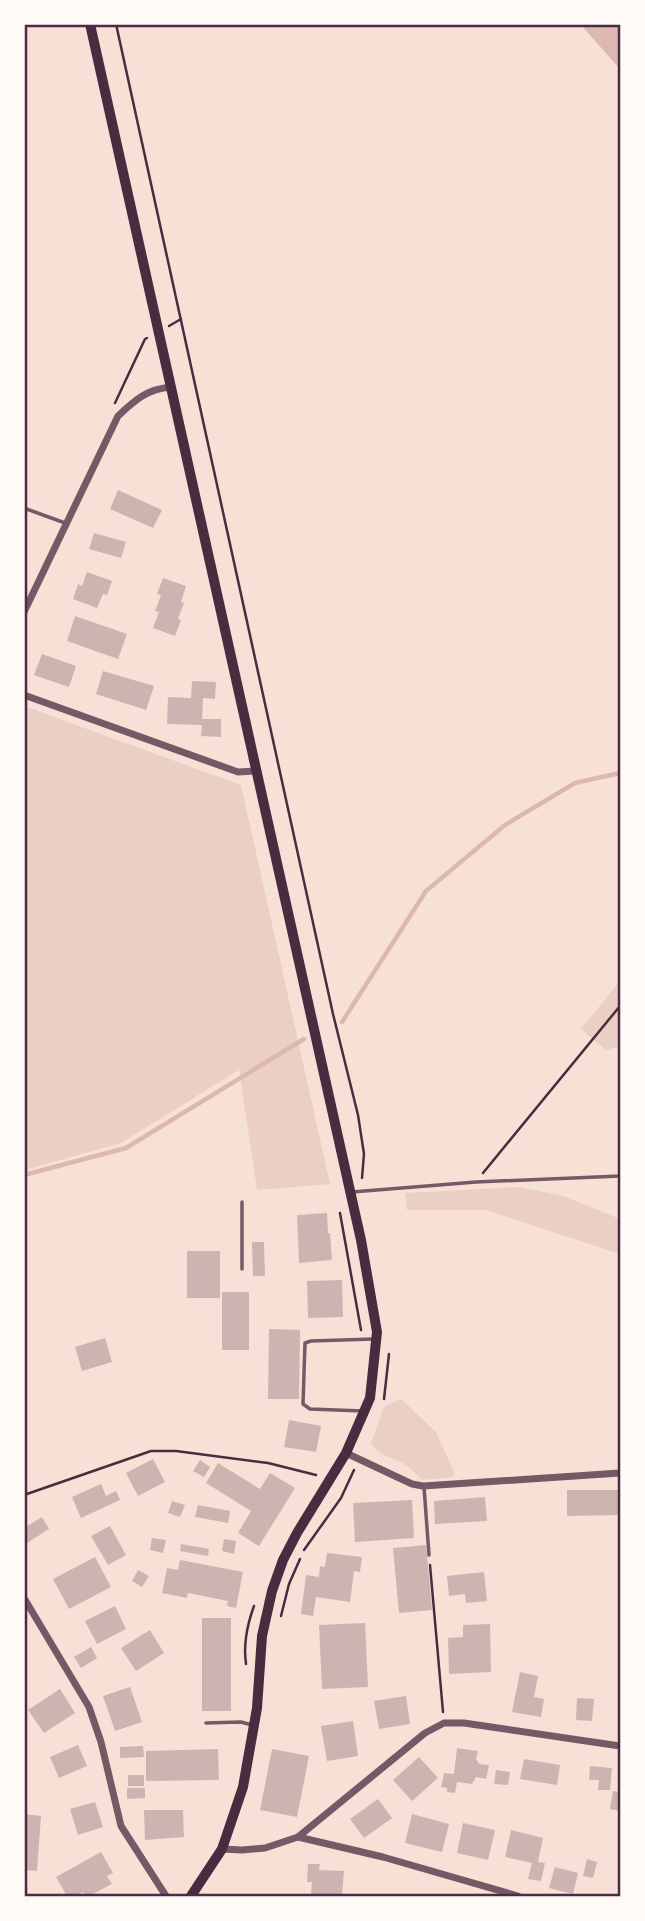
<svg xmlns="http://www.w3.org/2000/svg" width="645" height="1921" viewBox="0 0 645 1921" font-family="Karla,sans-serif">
  <rect width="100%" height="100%" fill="#f7e1d7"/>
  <g fill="#ebcfc5">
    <polygon points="24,706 241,785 330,1184 257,1190 239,1070 121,1143 25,1170"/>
    <polygon points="620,981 620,1046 606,1050 581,1029"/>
    <polygon points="519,1187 563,1196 620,1219 620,1254 486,1210 407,1210 405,1193"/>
    <path d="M401 1399 436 1432 454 1472V1477L423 1480C418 1477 415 1472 410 1468 398 1458 380 1458 371 1443L384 1407Z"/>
  </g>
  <polygon fill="#dcb8b0" points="581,25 619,25 620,26 620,69"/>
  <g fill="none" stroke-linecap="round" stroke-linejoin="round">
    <g stroke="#dcb8b0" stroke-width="4.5">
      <polyline points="342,1022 426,891 505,825 575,783 620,773"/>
      <polyline points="24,1175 126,1148 304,1039"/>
    </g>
  </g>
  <g fill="#ccb4b1">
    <polygon points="118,490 162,510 153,528 110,509"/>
    <polygon points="94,533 126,542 121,558 89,549"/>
    <polygon points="87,572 112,581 107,595 103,594 97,608 73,599 78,584 82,586"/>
    <polygon points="163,578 186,586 181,602 184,603 178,619 181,620 175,636 153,628 159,612 155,611 161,595 157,594"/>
    <polygon points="75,616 127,634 118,659 67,641"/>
    <polygon points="42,654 76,666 69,687 34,675"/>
    <polygon points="103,671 154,686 146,710 96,694"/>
    <polygon points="192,681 216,682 215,699 203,698 202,719 221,719 221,737 201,736 202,725 167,724 168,697 191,698"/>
    <polygon points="327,1213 328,1233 330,1233 332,1260 299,1263 297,1215"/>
    <polygon points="252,1242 264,1242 265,1276 253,1276"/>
    <rect x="187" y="1251" width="33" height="47"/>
    <polygon points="342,1280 343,1317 308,1318 307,1281"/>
    <rect x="222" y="1292" width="27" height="58"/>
    <polygon points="269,1329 300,1330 299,1399 268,1399"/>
    <polygon points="105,1338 112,1362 82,1371 75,1347"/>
    <polygon points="289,1420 321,1426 316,1452 284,1447"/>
    <polygon points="153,1459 165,1482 138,1496 126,1473"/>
    <polygon points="200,1460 210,1467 204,1477 193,1471"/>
    <polygon points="218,1463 260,1489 270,1473 295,1488 259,1546 238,1533 251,1511 206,1483"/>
    <polygon points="101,1484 106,1496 116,1491 120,1500 81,1518 72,1497"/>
    <polygon points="567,1490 620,1490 620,1515 567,1516"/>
    <polygon points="485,1497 487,1521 435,1524 434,1501"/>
    <polygon points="412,1500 414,1538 355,1542 353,1503"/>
    <polygon points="172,1501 185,1505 180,1517 168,1513"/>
    <polygon points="198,1505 230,1511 228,1523 195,1517"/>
    <polygon points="42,1517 49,1529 24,1545 24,1528"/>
    <polygon points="110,1526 126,1555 108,1565 91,1536"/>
    <polygon points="152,1538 166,1540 163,1553 150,1550"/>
    <polygon points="224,1539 236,1541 234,1554 222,1551"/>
    <polygon points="181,1544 209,1549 208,1556 180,1551"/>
    <polygon points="426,1545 432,1610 399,1613 393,1548"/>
    <polygon points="327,1553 362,1557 360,1572 354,1571 350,1602 316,1597 313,1616 301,1614 306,1575 319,1577 320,1566 325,1567"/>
    <polygon points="95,1557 111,1587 69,1609 53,1579"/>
    <polygon points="180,1560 243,1572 236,1608 227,1606 228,1601 188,1593 187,1598 162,1593 167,1568 178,1570"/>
    <polygon points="138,1570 149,1576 142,1587 132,1581"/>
    <polygon points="484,1572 487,1601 466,1603 465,1594 449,1596 447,1576"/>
    <polygon points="115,1606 126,1629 97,1644 85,1621"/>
    <rect x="202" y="1618" width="29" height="93"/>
    <polygon points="365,1623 368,1687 322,1689 319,1625"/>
    <polygon points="490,1624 491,1672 449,1674 448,1638 463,1637 463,1625"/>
    <polygon points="150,1630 164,1653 136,1671 121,1648"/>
    <polygon points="91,1647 97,1658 81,1668 74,1657"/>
    <polygon points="520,1672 538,1676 534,1697 544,1699 541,1717 512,1712"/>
    <polygon points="130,1687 142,1722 115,1731 103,1696"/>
    <polygon points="60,1689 75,1713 44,1733 28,1710"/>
    <polygon points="406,1696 410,1724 379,1729 374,1701"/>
    <polygon points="577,1698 594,1699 592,1721 576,1720"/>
    <polygon points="353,1721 358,1756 327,1761 321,1726"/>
    <polygon points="78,1745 87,1766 59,1778 50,1757"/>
    <polygon points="143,1746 144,1757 120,1758 120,1747"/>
    <polygon points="457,1748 478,1751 476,1759 479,1764 489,1765 486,1779 476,1777 472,1784 457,1782 455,1793 447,1792 447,1788 441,1787 444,1773 454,1774"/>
    <polygon points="218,1749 219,1780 146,1781 146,1751"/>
    <polygon points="272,1749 309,1756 297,1817 260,1810"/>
    <polygon points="419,1757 438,1778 412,1801 393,1780"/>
    <polygon points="524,1759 560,1765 557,1785 520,1779"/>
    <polygon points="590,1766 612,1768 610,1790 598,1790 599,1780 589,1780"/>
    <polygon points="496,1770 510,1772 508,1785 494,1784"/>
    <rect x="128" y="1775" width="16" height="11"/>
    <polygon points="127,1788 145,1788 145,1798 127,1799"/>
    <polygon points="613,1791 620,1792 620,1811 610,1809"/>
    <polygon points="378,1799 392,1818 364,1838 350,1819"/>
    <polygon points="95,1802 103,1827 78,1835 70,1809"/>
    <polygon points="144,1810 183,1810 184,1837 145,1840"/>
    <polygon points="24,1814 41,1816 37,1871 24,1870"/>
    <polygon points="412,1814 449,1824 442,1852 405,1843"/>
    <polygon points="463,1823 495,1830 488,1860 457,1853"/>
    <polygon points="511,1830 543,1838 538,1862 545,1863 541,1881 528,1879 532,1863 505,1857"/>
    <polygon points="101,1852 113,1873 107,1876 112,1884 89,1896 86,1896 83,1892 75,1896 67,1896 56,1877"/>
    <polygon points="587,1859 597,1862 593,1878 583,1876"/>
    <polygon points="308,1864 320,1864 319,1870 344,1871 342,1896 321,1896 321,1894 311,1894 312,1882 307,1882"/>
    <polygon points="555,1867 578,1873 573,1894 549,1888"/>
  </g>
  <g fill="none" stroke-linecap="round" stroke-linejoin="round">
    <g stroke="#4a2c40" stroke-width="2.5">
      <polyline points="116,24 333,1014 358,1115 364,1154 362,1178"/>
      <polyline points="169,326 181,319"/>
      <polyline points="115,403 145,339 147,338"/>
      <polyline points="483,1173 620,1006"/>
      <polyline points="340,1213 361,1330"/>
      <polyline points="384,1399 389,1354"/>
      <polyline points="24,1495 151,1451 176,1451 268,1463 316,1475"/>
      <polyline points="304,1550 341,1498 354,1470"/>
      <polyline points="430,1565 443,1712"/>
      <polyline points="281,1616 289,1584 300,1559"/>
      <path d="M246 1664C243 1643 247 1625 254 1606"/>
    </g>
    <g stroke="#755966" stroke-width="3.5">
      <polyline points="24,508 65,523"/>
      <polyline points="352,1192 476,1182 620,1176"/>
      <polyline points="242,1202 242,1269"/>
      <polyline points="363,1411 310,1409 303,1404 305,1343 311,1341 374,1339"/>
      <polyline points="424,1487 429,1555"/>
      <polyline points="206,1723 241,1722 252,1725"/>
    </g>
    <g stroke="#755966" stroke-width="7">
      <path d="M24 612 118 416C135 400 147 389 171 387"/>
      <polyline points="24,695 238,772 255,771"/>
      <polyline points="346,1453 412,1484 423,1486 620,1473"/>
      <polyline points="24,1598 89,1707 101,1742 121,1826 166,1896"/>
      <polyline points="298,1837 383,1857 518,1896"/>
      <polyline points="222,1849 242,1850 265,1848 298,1837 425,1733 444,1723 464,1723 620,1746"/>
    </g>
    <polyline stroke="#4a2c40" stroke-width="10" points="90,24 361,1240 377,1332 370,1398 346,1453 297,1533 283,1560 272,1591 262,1636 257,1708 243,1787 222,1849 191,1896"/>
  </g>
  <rect width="645" height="1921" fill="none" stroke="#fffaf5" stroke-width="52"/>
  <rect x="26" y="26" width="593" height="1869" fill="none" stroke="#4a2c40" stroke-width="2.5"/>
</svg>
